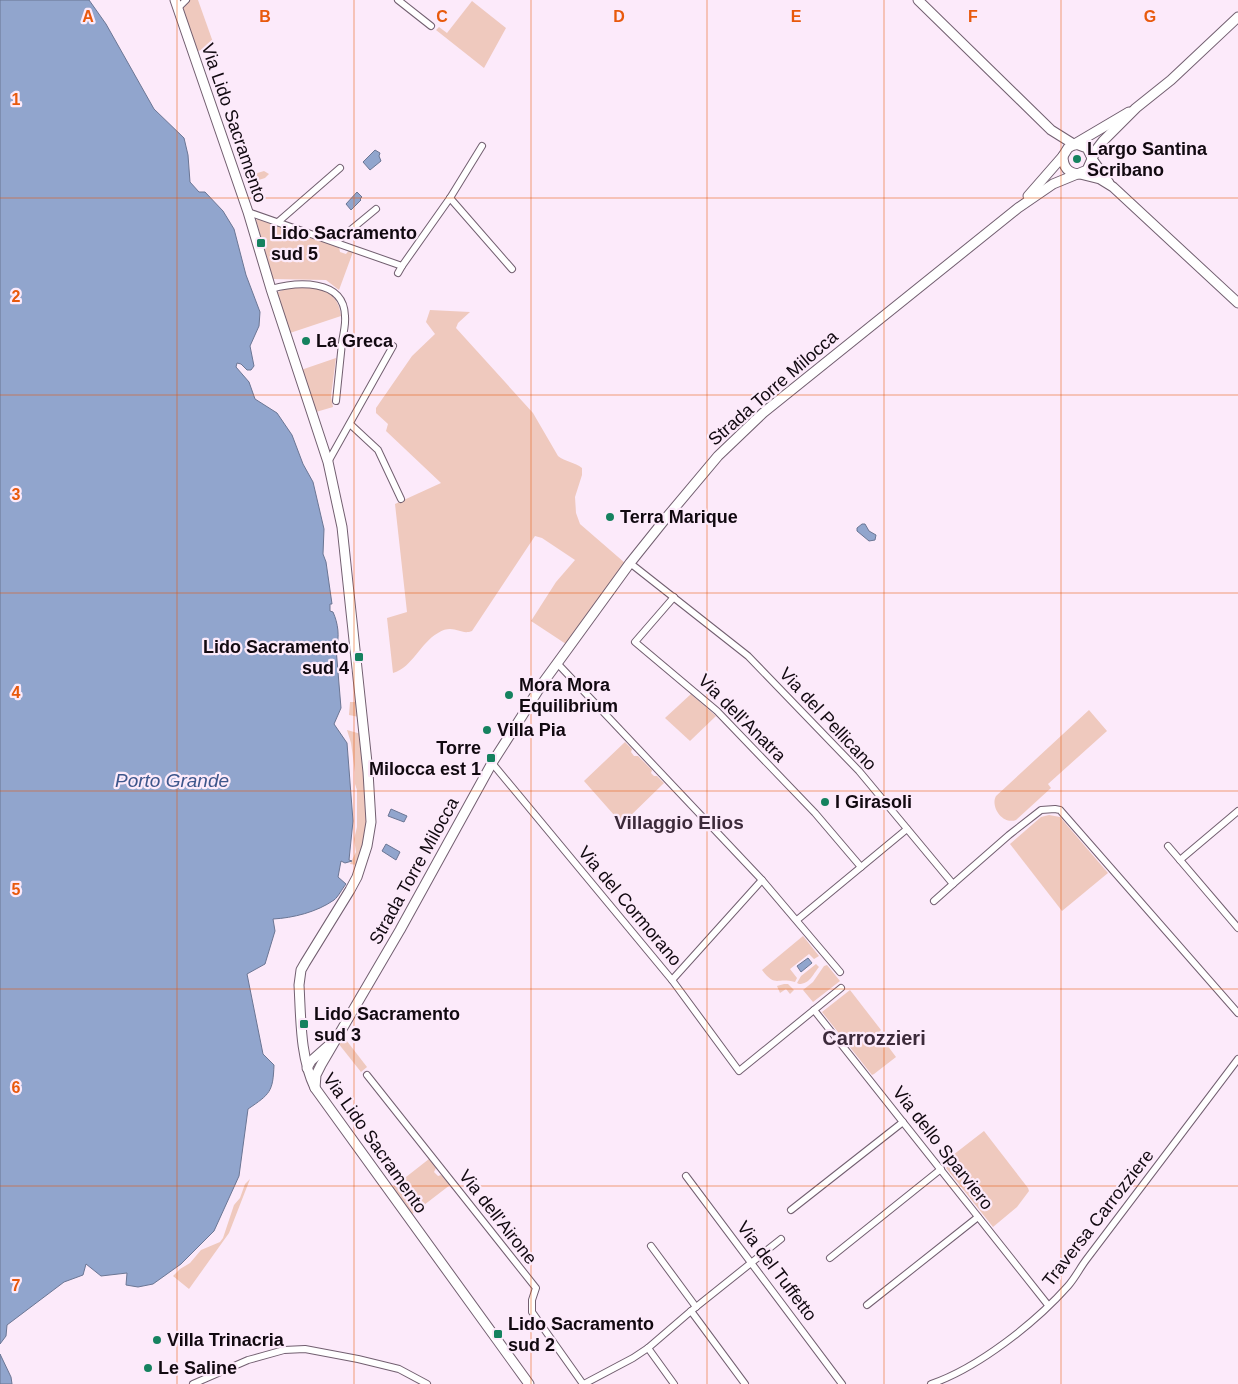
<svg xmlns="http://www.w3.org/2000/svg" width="1238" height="1384" viewBox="0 0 1238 1384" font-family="Helvetica,sans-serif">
  <rect width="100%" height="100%" fill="#fceafa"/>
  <g fill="#efc9be">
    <polygon points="190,0 198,0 214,45 198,51 183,10 184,7"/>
    <polygon points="472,1 506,28 484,68 436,30 439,27 447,33"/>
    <polygon points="264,171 269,174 265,178 249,183 247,176"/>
    <polygon points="258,218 339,247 340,252 346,254 349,250 353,252 339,290 326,280 273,279 256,220"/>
    <path d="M321 287C333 295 339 301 341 316L290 333 276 293 287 288Z"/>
    <path d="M430 310 470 312 458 323 456 328 533 413 558 456C565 462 575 462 582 468V475L575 497 576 513 580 524 625 563 566 644 531 621 556 582 575 560 542 538 535 536 472 631C460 636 454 623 438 633 420 643 413 667 393 673L387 618 407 612 395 504 441 483 386 431 388 424 376 413V408L412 356 435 334 426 322Z"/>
    <polygon points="336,358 331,396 333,407 316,412 301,370"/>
    <polygon points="691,694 716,716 690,741 665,718"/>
    <polygon points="350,702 357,702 359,717 349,715"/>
    <path d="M1089 710 1107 731 1048 784 1051 788 1016 820C1003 825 990 807 996 796Z"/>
    <polygon points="347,730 361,734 367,810 366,834 357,865 350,864 356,852 354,839 357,827 357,790 355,784 355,772 351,743"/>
    <polygon points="625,742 632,749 631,752 634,756 638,756 652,770 651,773 654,776 657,776 664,783 622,824 584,781"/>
    <polygon points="1049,815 1060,817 1108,873 1062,911 1010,844 1041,817"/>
    <path d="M803 936 819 956 814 959 809 954 790 969 797 978 795 982C776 977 776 988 762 970Z"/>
    <path d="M816 964 819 967C813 974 810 984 799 984L797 983 801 976Z"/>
    <polygon points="827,965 840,981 813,1002 803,990 813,982 824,966"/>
    <polygon points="784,984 788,984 794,990 790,994 786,989 780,993 777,986"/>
    <polygon points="850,990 881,1030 878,1033 896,1057 874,1074 872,1075 822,1012"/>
    <polygon points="343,1036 367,1067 361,1072 338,1043"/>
    <polygon points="984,1131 1028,1188 1029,1191 1017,1207 993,1227 946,1168 950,1165 944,1162"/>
    <polygon points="429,1159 436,1168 434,1172 438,1176 441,1175 450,1185 411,1215 392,1188"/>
    <polygon points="250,1179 229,1233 189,1289 173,1276 180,1269 190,1263 201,1250 220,1242 223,1238 234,1205 240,1198 245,1184"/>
  </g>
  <g fill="#91a5cd" stroke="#6b7694">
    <path d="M0 0H89L106 24 154 109 184 138 188 155 190 182 199 192H205L223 211 234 229 246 275 260 312 259 326 250 346 254 366 251 370H247L241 364 237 363 236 367 249 382 255 399 277 413 292 435 303 464 313 482 324 529 323 554 326 562 332 604H330V611L333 612C338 623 340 637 336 648L341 708 334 724 347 743 353 821 349 860 352 861 345 863 341 861 338 877 346 884C342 889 338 897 334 900 317 912 293 918 273 919L275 931 265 964 247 974 263 1054 274 1065C273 1092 270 1094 248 1109L239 1176 214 1231 181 1264 153 1284 138 1287 126 1285 127 1273 101 1276 86 1264 83 1275 64 1282 7 1325 6 1336 0 1344Z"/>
    <polygon points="375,150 380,153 379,156 381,161 370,170 363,162"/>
    <polygon points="357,192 362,197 360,199 361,200 351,210 346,204"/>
    <polygon points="862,524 865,524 869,531 876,535 875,540 869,541 857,531 857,528"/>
    <polygon points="391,809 407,816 404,822 388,816"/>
    <polygon points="386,844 400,852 396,860 382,851"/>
    <polygon points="808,958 812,963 801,972 797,966"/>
    <polygon points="0,1354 11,1377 12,1384 0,1384"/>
  </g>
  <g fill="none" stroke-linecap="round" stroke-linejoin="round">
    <g stroke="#725f70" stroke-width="8">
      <g id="street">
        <polyline points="398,0 431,26"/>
        <polyline points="178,8 186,0"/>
        <polyline points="450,198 512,269"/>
        <polyline points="248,212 402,266 450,198 482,146"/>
        <polyline points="278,222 340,168"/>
        <polyline points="336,242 376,209"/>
        <polyline points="398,273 402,266"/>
        <path d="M271 289C296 282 344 278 345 316 346 325 343 334 342 343 340 362 338 382 336 401"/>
        <polyline points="350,424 378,450 401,499"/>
        <polyline points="328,462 393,346"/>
        <polyline points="630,563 748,656 859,771 953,884 1009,835 1041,810 1055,809 1060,810 1238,1013"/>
        <polyline points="674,597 635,642 717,711 815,813 861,867"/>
        <polyline points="557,663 762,880 840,972"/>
        <polyline points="492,763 672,980 739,1071 841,988"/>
        <polyline points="1168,846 1238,928"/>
        <polyline points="1180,860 1238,811"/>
        <polyline points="934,901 953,884"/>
        <polyline points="797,920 907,829"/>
        <polyline points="672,980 762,880"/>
        <polyline points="814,1010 1048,1305"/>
        <polyline points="367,1075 536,1288 532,1300 532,1312 583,1384"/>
        <polyline points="686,1176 842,1384"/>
        <polyline points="791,1210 903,1122"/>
        <polyline points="651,1246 696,1307"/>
        <polyline points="830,1258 941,1169"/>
        <polyline points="867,1305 978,1217"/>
        <polyline points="691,1311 745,1384"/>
        <polyline points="648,1348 674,1384"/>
        <polyline points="193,1384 248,1360 284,1350 305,1349 358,1359 399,1369 427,1384"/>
        <polyline points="584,1384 633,1358 648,1348 691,1311 781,1239"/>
        <path d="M931 1384C978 1368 1035 1323 1068 1286 1075 1278 1080 1268 1086 1260L1238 1059"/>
      </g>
    </g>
    <g stroke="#725f70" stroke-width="11">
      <g id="secondary">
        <path d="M175 0 248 212 271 289 328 462 342 527 368 772 371 822 367 846 357 877 350 890 305 963 301 970 299 985C301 1019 300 1057 315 1088L529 1384"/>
        <polyline points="918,0 1051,130 1075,145"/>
        <polyline points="1076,144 1087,148 1092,158"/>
        <path d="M1063 156C1063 167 1068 173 1079 174"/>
        <polyline points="1092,159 1109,183"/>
        <polyline points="1080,174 1100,179 1113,187 1238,303"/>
        <polyline points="1028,196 1063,156 1068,148 1129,112"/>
        <polyline points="307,1068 311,1061 329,1045"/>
        <polyline points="315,1088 316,1075 321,1065 400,930 492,763 522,716 542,684 569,647 630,563 666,518 718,456 763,413 1018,208 1053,184 1087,170 1096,150 1103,141 1136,108 1171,80 1238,17"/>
      </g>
    </g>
    <use href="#street" stroke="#fff" stroke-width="6"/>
    <use href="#secondary" stroke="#fff" stroke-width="9"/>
  </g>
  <path fill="none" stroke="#e8590c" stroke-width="1" stroke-opacity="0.55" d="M177 0V1384M354 0V1384M531 0V1384M707 0V1384M884 0V1384M1061 0V1384M0 198H1238M0 395H1238M0 593H1238M0 791H1238M0 989H1238M0 1186H1238"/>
  <g fill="#15825f" stroke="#fceafa" stroke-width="2">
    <circle cx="1077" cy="159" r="5"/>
    <rect x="256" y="238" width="10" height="10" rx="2.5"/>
    <circle cx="306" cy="341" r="5"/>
    <circle cx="610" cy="517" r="5"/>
    <rect x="354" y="652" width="10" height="10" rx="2.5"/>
    <circle cx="509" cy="695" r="5"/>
    <circle cx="487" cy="730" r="5"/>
    <rect x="486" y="753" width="10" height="10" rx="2.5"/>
    <circle cx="825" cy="802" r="5"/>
    <rect x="299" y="1019" width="10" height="10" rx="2.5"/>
    <rect x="493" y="1329" width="10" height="10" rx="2.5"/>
    <circle cx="157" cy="1340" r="5"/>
    <circle cx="148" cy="1368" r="5"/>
  </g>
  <g text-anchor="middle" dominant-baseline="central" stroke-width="4.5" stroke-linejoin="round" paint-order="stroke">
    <g font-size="18" fill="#110910" stroke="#fceafa">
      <text transform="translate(234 123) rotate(71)">Via Lido Sacramento</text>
      <text transform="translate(773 388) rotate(-41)">Strada Torre Milocca</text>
      <text transform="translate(742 718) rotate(45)">Via dell'Anatra</text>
      <text transform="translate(828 719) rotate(47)">Via del Pellicano</text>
      <text transform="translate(414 871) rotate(-61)">Strada Torre Milocca</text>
      <text transform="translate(630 906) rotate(50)">Via del Cormorano</text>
      <text transform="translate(375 1143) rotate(55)">Via Lido Sacramento</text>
      <text transform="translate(943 1148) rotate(52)">Via dello Sparviero</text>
      <text transform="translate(498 1217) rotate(52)">Via dell'Airone</text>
      <text transform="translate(1098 1218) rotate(-52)">Traversa Carrozziere</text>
      <text transform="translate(777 1271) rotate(53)">Via del Tuffetto</text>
    </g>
    <g font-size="18" font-weight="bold" fill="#110910" stroke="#fceafa" text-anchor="start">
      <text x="1087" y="149">Largo Santina<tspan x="1087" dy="21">Scribano</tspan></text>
      <text x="271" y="233">Lido Sacramento<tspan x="271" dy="21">sud 5</tspan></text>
      <text x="316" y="341">La Greca</text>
      <text x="620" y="517">Terra Marique</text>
      <text x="349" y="647" text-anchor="end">Lido Sacramento<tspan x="349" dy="21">sud 4</tspan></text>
      <text x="519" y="685">Mora Mora<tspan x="519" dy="21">Equilibrium</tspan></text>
      <text x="497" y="730">Villa Pia</text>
      <text x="481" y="748" text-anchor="end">Torre<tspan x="481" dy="21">Milocca est 1</tspan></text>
      <text x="835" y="802">I Girasoli</text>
      <text x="314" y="1014">Lido Sacramento<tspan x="314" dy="21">sud 3</tspan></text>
      <text x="508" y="1324">Lido Sacramento<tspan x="508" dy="21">sud 2</tspan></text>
      <text x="167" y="1340">Villa Trinacria</text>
      <text x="158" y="1368">Le Saline</text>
    </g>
    <g font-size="19" font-style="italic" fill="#3d568b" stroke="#fceafa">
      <text x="172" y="780">Porto Grande</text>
    </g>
    <g font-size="19" font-weight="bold" fill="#3c2a3a" stroke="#fceafa">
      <text x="679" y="822">Villaggio Elios</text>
    </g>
    <g font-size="20" font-weight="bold" fill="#3c2a3a" stroke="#fceafa">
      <text x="874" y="1038">Carrozzieri</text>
    </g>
  </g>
  <g font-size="16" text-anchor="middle" font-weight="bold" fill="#e8590c" stroke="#fceafa" stroke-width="4.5" stroke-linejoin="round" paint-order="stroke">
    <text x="88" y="22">A</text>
    <text x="265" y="22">B</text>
    <text x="442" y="22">C</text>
    <text x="619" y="22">D</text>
    <text x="796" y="22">E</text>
    <text x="973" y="22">F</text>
    <text x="1150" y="22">G</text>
    <text x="16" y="105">1</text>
    <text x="16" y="302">2</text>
    <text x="16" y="500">3</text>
    <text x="16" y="698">4</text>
    <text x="16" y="895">5</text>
    <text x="16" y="1093">6</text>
    <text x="16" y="1291">7</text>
  </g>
</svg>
